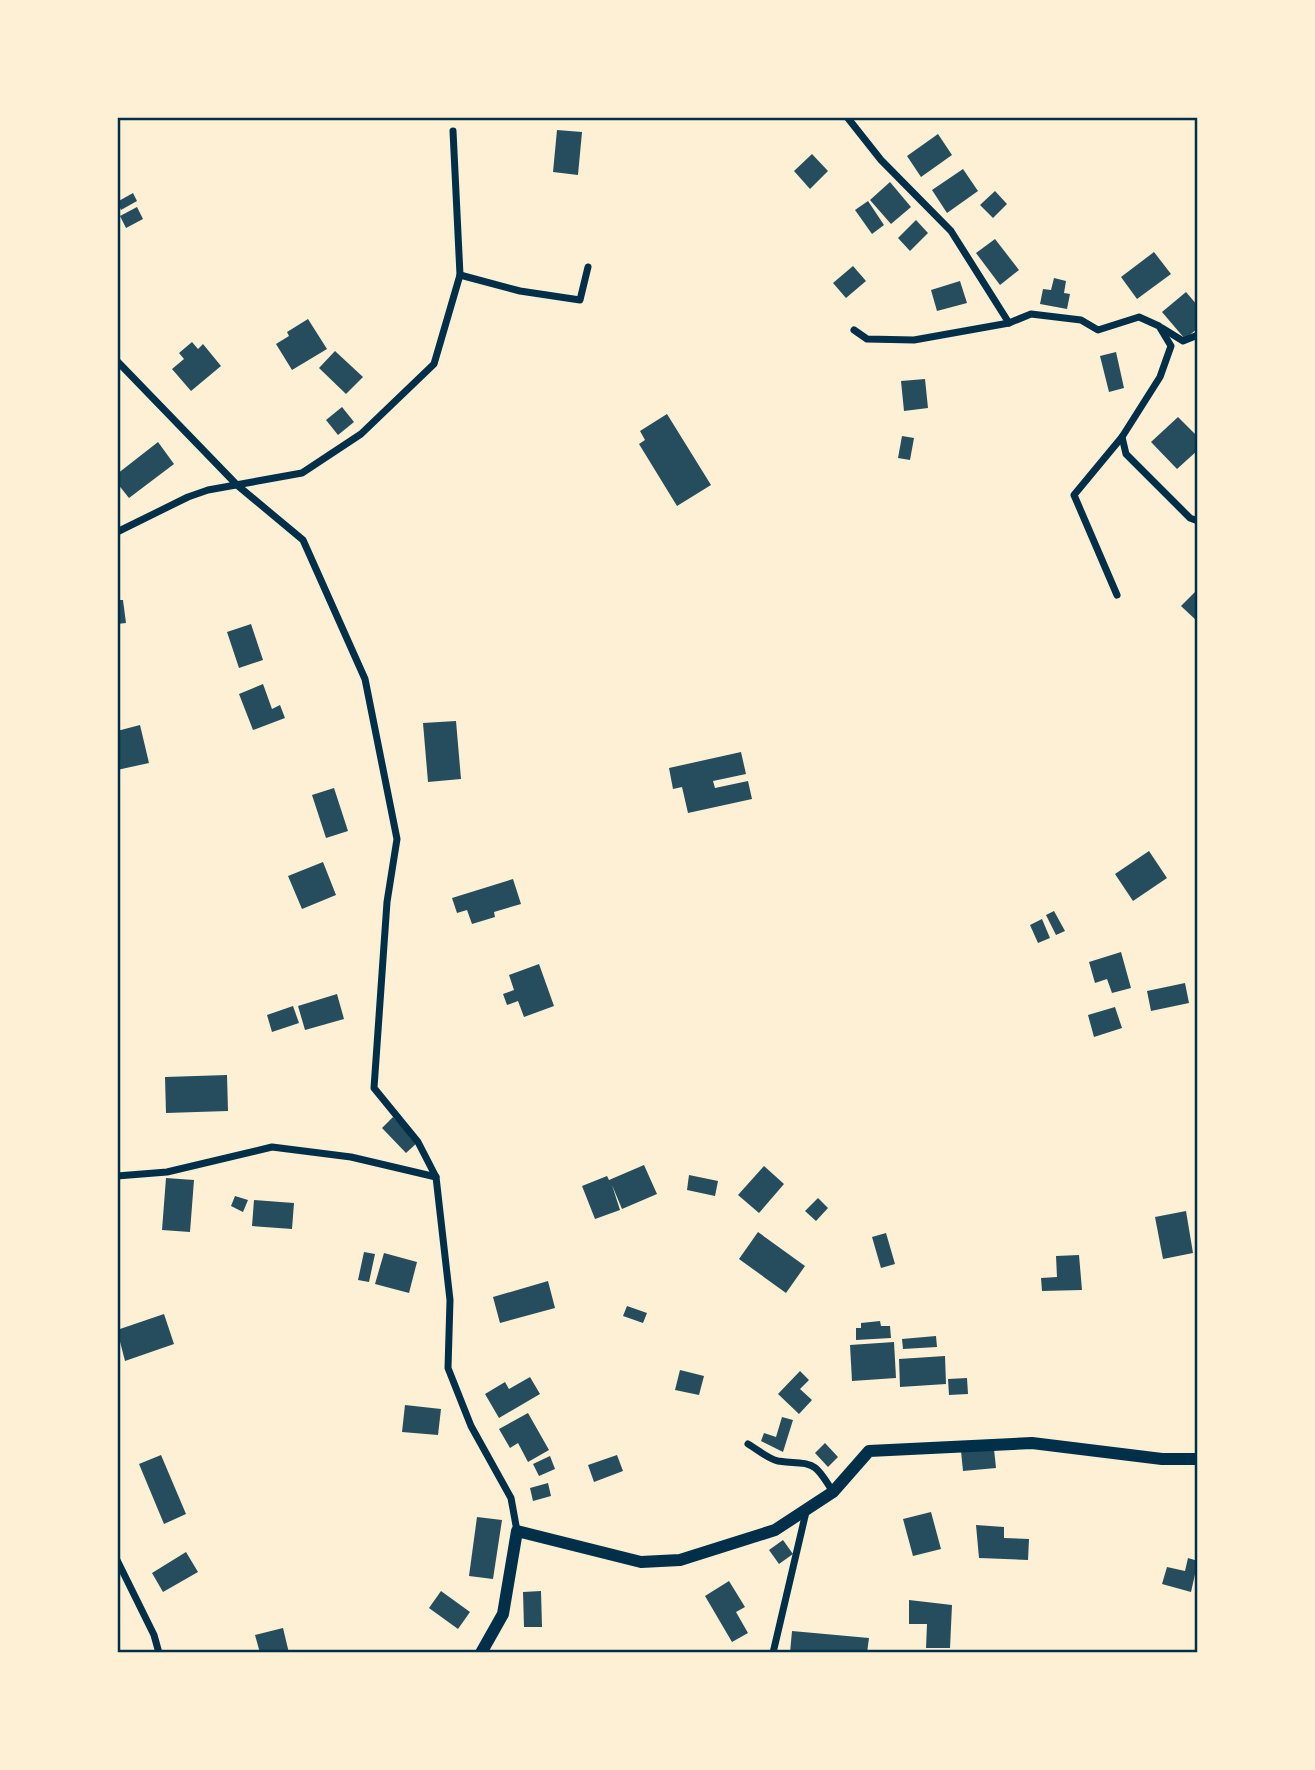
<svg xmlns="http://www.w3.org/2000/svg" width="1315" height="1770" viewBox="0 0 1315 1770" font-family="Ubuntu,sans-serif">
  <rect width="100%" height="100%" fill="#fdf0d5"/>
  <g fill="#264d5e">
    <polygon points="557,130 582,132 578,175 553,172"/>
    <polygon points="938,134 952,155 921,177 907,156"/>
    <polygon points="812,154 828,171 810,189 794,171"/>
    <polygon points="963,169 978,191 947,213 932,190"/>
    <polygon points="890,182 911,207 891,224 870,200"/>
    <polygon points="995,191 1007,204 993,218 980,205"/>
    <polygon points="133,193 137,201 121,210 117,202"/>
    <polygon points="868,201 884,225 872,234 855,210"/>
    <polygon points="137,207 143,219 126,228 120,216"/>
    <polygon points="916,220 928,233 910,251 898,238"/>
    <polygon points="995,239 1019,270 1000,285 976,253"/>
    <polygon points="1154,252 1171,274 1137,299 1121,277"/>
    <polygon points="853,266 866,281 846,298 833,283"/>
    <polygon points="1054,278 1066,281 1064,293 1070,294 1067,309 1040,304 1043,289 1051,290"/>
    <polygon points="960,281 967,303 937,311 931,290"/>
    <polygon points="1186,292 1198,306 1198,328 1185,339 1162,312"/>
    <polygon points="308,319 327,349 292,370 276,344 289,336 287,332"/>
    <polygon points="192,342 198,349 203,344 221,366 191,391 172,369 184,359 179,353"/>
    <polygon points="335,351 363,377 346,394 319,368"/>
    <polygon points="1116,352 1124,388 1109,392 1100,356"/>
    <polygon points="925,379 928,408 904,411 901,381"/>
    <polygon points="342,407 354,422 338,435 326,420"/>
    <polygon points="667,414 711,485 677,506 639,444 645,440 640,431"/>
    <polygon points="1178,417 1198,437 1198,450 1177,469 1151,442"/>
    <polygon points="902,436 914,438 910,460 898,458"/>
    <polygon points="158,442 174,464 129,498 117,483 117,474"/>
    <polygon points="1198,589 1198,622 1181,606"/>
    <polygon points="117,600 123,600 126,623 117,624"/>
    <polygon points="251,624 263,660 239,668 227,632"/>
    <polygon points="263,684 272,709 280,705 285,718 253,730 239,694"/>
    <polygon points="456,721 461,779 428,782 423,723"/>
    <polygon points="140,725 149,763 117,770 117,731"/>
    <polygon points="741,752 746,774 713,781 715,788 748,781 752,799 688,813 682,787 673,789 669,768"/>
    <polygon points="334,788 348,831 326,838 312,795"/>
    <polygon points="1149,851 1167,878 1133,901 1115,874"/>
    <polygon points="323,862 336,895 302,909 288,876"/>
    <polygon points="513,879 521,904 494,912 495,917 472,924 467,910 457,913 452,898"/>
    <polygon points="1054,911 1065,931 1056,935 1046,915"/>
    <polygon points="1042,919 1050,938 1038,943 1030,925"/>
    <polygon points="1121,952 1131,988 1112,993 1107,979 1095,983 1089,962"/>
    <polygon points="539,964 554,1006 524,1017 518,1001 507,1005 503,994 514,990 509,975"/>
    <polygon points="1185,983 1189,1003 1151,1011 1147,991"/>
    <polygon points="337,994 344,1019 305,1030 298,1006"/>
    <polygon points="293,1006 299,1023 272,1032 267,1015"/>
    <polygon points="1115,1007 1122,1028 1094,1037 1088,1015"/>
    <polygon points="227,1075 228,1111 166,1113 165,1077"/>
    <polygon points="393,1117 418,1142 406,1153 382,1128"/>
    <polygon points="644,1165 657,1194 622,1209 612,1185 620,1210 595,1219 582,1186 607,1176 609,1180"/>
    <polygon points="764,1166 784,1184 759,1213 738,1195"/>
    <polygon points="689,1175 718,1181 715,1196 687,1190"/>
    <polygon points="166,1178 194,1180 190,1232 162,1230"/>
    <polygon points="235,1196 248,1200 243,1212 231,1206"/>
    <polygon points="818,1198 828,1208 816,1221 805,1211"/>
    <polygon points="254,1200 294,1203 292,1229 252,1226"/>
    <polygon points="1186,1211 1193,1253 1163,1259 1155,1217"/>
    <polygon points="758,1232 805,1266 786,1293 739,1259"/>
    <polygon points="886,1233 895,1264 881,1268 872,1237"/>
    <polygon points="364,1252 375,1254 369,1282 358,1280"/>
    <polygon points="384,1253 417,1262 409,1293 375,1284"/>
    <polygon points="1079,1255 1082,1290 1042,1291 1041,1278 1057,1277 1056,1256"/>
    <polygon points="548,1281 555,1308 500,1323 493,1297"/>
    <polygon points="627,1306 647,1313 643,1323 623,1316"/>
    <polygon points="164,1314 174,1344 125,1361 117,1330"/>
    <polygon points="880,1321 881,1326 890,1326 891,1338 856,1340 856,1328 861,1328 861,1323"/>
    <polygon points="936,1336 937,1347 903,1349 902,1339"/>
    <polygon points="894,1342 896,1378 852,1381 850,1345"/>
    <polygon points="945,1356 946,1384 900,1387 899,1359"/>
    <polygon points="680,1370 704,1376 699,1395 675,1390"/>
    <polygon points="800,1371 809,1380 800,1389 812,1400 799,1414 778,1394"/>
    <polygon points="530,1377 540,1394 499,1418 485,1394 505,1382 509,1389"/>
    <polygon points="967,1378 968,1394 949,1395 948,1379"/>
    <polygon points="405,1405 441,1409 438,1435 402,1432"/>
    <polygon points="528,1413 549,1450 528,1462 518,1443 510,1448 499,1429"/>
    <polygon points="782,1417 793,1420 783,1452 761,1441 764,1433 776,1437"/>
    <polygon points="825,1443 838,1457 828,1467 815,1453"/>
    <polygon points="994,1449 996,1468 963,1471 961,1451"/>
    <polygon points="161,1455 186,1514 164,1524 139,1464"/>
    <polygon points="617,1455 623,1471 594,1482 588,1465"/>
    <polygon points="550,1456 555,1469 539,1476 533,1464"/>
    <polygon points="548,1483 551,1496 533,1501 530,1488"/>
    <polygon points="931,1512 941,1549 913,1556 903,1519"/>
    <polygon points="477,1517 502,1520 493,1579 469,1576"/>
    <polygon points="976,1525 1004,1527 1004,1538 1029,1539 1028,1560 979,1558"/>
    <polygon points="783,1540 793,1554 779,1564 769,1550"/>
    <polygon points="186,1552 198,1572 163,1592 152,1573"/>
    <polygon points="1188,1558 1198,1561 1191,1592 1162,1584 1167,1567 1185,1571"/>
    <polygon points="729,1581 745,1607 736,1612 748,1633 732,1642 705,1596"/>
    <polygon points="441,1591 470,1612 458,1629 429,1608"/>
    <polygon points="541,1591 542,1627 524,1627 523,1592"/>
    <polygon points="909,1600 952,1605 950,1648 926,1648 927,1624 909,1624"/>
    <polygon points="283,1628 289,1653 260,1653 255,1635"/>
    <polygon points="792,1631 869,1638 867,1653 790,1653"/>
  </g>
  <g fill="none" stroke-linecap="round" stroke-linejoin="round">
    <g stroke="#003049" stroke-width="7">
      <polyline points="847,117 881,160 951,231 1009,323"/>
      <polyline points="460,275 520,291 580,300 588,267"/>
      <polyline points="1162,328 1183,341 1198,335"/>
      <polyline points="854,330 867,339 914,340 1009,323 1031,314 1081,320 1098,330 1139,317 1159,326 1171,346 1160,377 1122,437 1126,454 1190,518 1198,521"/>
      <polyline points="117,361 237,485 303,540 365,679 397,839 387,902 374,1088 418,1142 436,1177 450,1300 448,1368 471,1426 511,1498 517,1531"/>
      <polyline points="117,532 188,497 208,490 302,473 361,434 434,364 460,275 453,131"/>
      <polyline points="1117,595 1074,495 1122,437"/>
      <polyline points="117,1176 167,1172 272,1147 351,1157 436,1177"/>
      <path d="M748 1444C757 1449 768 1459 778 1461 813 1466 812 1457 833 1492"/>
      <polyline points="117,1560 154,1635 159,1653"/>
      <polyline points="773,1653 806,1512"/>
    </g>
    <polyline stroke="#003049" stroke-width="12" points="481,1653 503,1614 517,1531 641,1562 680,1560 775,1530 833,1492 869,1451 1032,1443 1162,1459 1198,1459"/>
  </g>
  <rect width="1315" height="1770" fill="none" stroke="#fdf0d5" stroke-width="238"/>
  <rect x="119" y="119" width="1077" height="1532" fill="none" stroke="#003049" stroke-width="2.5"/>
</svg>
